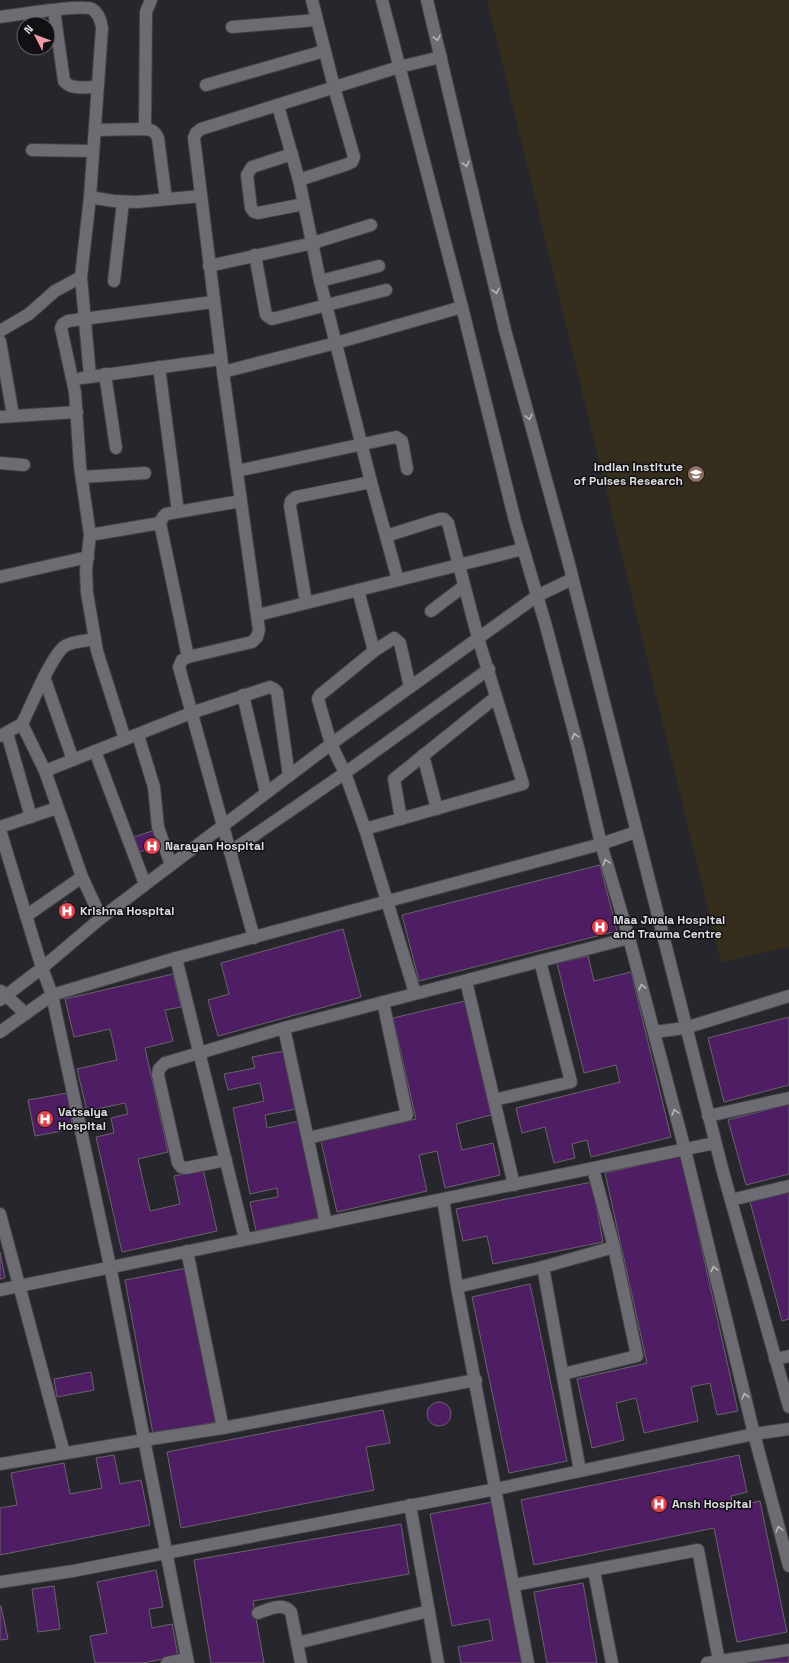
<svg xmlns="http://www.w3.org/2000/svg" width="789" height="1663" viewBox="0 0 789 1663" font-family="'Space Grotesk',sans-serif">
  <rect width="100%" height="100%" fill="#28262d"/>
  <polygon fill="#362e1d" points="487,0 789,0 789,947 721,962"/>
  <g fill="#4e1d63" stroke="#69646b">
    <polygon points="155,830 160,845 136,853 131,838"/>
    <polygon points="600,865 617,931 419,981 402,915"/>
    <polygon points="66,901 75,913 68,918 59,907"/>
    <polygon points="343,929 361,997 218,1036 208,1000 229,994 221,963"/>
    <polygon points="588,956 594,981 631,972 671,1137 591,1157 587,1140 572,1144 575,1158 554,1163 545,1127 522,1133 516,1108 620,1082 616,1065 584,1073 557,963"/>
    <polygon points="173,974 181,1007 165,1010 173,1041 145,1048 168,1152 138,1159 150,1211 180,1204 174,1176 203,1169 217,1231 122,1252 96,1137 114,1133 111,1118 128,1114 125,1103 87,1111 77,1069 117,1060 110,1029 74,1037 65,999"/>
    <polygon points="465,1001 491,1115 456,1124 462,1150 493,1143 500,1175 445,1188 437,1151 419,1155 427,1191 337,1212 321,1141 416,1119 393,1018"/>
    <polygon points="789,1017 789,1085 724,1102 708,1038"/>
    <polygon points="284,1051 296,1109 265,1115 267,1128 299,1121 318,1218 256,1231 250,1202 278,1197 277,1188 250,1194 233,1108 264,1101 260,1083 228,1090 224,1074 255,1068 252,1057"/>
    <polygon points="67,1093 73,1129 35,1136 28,1100"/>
    <polygon points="789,1104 789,1174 746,1185 728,1120"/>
    <polygon points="681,1156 738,1411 717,1415 710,1383 691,1387 698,1421 644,1433 636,1398 616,1403 624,1440 592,1448 577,1379 647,1363 605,1173"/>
    <polygon points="592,1182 603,1242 493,1264 487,1236 463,1241 456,1209"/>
    <polygon points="789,1191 789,1319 782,1321 750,1202"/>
    <polygon points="0,1252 5,1278 0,1279"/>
    <polygon points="187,1268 216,1422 153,1434 125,1280"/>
    <polygon points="530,1284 567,1461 509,1473 472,1297"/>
    <polygon points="91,1372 94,1390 57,1397 54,1379"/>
    <circle cx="439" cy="1414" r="12"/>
    <polygon points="383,1410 390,1443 366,1447 374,1490 181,1528 167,1452"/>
    <polygon points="114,1455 120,1484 141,1480 150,1525 0,1555 0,1508 17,1505 11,1473 64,1463 70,1494 102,1488 96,1458"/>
    <polygon points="739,1455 747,1492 731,1496 733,1507 760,1501 787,1632 737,1642 714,1528 534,1565 521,1500"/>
    <polygon points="492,1502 523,1663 461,1663 458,1647 493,1640 489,1619 452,1626 430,1514"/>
    <polygon points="401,1524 409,1574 253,1601 264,1663 211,1663 194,1560"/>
    <polygon points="156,1570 163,1607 149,1609 152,1628 172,1624 178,1656 143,1663 95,1663 90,1636 107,1633 97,1582"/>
    <polygon points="583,1583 597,1663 547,1663 534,1592"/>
    <polygon points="54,1586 60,1629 38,1632 32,1589"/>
    <polygon points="0,1606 1,1606 8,1639 0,1640"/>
    <polygon points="789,1655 789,1663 748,1663"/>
  </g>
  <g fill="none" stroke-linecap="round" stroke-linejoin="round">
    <g stroke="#424146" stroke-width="14">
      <g id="street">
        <path d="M54 10 64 81C71 90 86 87 97 87"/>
        <path d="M0 17C16 15 82 4 92 9 99 13 101 21 102 28L90 197 81 277 90 376"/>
        <polyline points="232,27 316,20"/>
        <polyline points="206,85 324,51"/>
        <polyline points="278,106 299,180 320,281 371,482 398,580"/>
        <polyline points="145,129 146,12 151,0"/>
        <path d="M95 130 145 129C152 130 155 131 158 138L166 199"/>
        <polyline points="32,150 93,151"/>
        <polyline points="292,154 252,167 247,175 251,208 254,212 258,213 304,204"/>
        <polyline points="299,180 348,164 352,162 354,157 334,87 312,0"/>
        <polyline points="90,197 113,201 137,202 201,196"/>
        <polyline points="255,255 266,315 272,319 386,290"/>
        <polyline points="209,266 313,243 371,225"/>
        <polyline points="114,281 123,202"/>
        <polyline points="320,281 379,266"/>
        <polyline points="0,331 29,314 55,291 81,277"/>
        <polyline points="0,341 13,415"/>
        <polyline points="159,367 178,512"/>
        <polyline points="223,372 336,343 462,307"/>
        <polyline points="105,374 116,448"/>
        <polyline points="82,378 221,359"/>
        <polyline points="0,417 77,412"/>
        <polyline points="0,463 24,465"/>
        <polyline points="237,471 396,437 402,441 407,469"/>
        <polyline points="82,477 145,473"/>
        <polyline points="90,535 160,523"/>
        <polyline points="386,536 440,519 444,519 448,523 478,638 523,784 365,829 345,773 331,744 318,699 320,695 374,651 394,638 400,643 410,687"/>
        <polyline points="0,577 88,557"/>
        <polyline points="358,590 374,651"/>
        <polyline points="306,603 290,506 291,501 296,497 371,482"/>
        <polyline points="431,611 464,586"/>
        <polyline points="258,615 523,549"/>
        <polyline points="188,657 160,523 163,517 166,514 241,501"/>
        <polyline points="44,677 73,760"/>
        <polyline points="243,695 266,793"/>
        <path d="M22 724C30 708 52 654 65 646 73 641 86 641 95 639"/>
        <polyline points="7,733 31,817"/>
        <polyline points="138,735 154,787 158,827 171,865"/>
        <polyline points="0,736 22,724 45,771 82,877 101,918"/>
        <polyline points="125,739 97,651 87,593 86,570 90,535 80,466 75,392 61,328 63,324 68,321 213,302"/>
        <polyline points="95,751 145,884"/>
        <polyline points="423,755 437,809"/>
        <polyline points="45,771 191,713 270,687 274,689 277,692 289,776"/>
        <polyline points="401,819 394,779 496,697"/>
        <polyline points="0,827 57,808"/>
        <polyline points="365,829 415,993"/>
        <polyline points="0,830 42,968 52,995 110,1266 188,1663"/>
        <polyline points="230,852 345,773 489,669"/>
        <polyline points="26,916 82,877"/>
        <polyline points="254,938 179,667 182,660 188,657 252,642 257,637 259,630 223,372 194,138 196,133 201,129 399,67 441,57"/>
        <polyline points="176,958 245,1239"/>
        <polyline points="466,981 514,1185"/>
        <polyline points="1,991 26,1014"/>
        <polyline points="0,1000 42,968 101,918 331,744 537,596 572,579"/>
        <polyline points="284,1028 326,1223"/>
        <polyline points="0,1032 52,995 176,958 601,844 636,832"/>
        <polyline points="494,1100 571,1082 540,961"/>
        <polyline points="708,1116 789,1098"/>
        <polyline points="308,1138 407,1115 383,1002"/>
        <polyline points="226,1160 186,1168 181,1167 178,1163 158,1075 159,1069 165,1063 284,1028 629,938"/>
        <polyline points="443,1199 457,1287 528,1663"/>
        <polyline points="731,1200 789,1186"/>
        <polyline points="0,1214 64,1453"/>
        <polyline points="187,1251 223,1428"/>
        <polyline points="543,1267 580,1471"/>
        <polyline points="457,1287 543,1267 614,1247"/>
        <polyline points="0,1290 715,1143"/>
        <polyline points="775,1359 789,1356"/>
        <polyline points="563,1374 637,1356 614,1247 593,1169"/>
        <polyline points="0,1464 144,1440 223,1428 476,1380"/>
        <polyline points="410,1505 438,1663"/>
        <polyline points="594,1571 612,1663"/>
        <polyline points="0,1582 73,1571 496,1489 754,1434 789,1429"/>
        <polyline points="514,1585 698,1550 719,1661"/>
        <path d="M258 1613C270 1609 282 1602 291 1612L301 1663"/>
        <polyline points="297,1643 429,1611"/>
        <polyline points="167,1663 187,1659"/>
        <polyline points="707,1663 789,1650"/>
      </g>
    </g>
    <g stroke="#424146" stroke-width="14">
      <g id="secondary">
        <polyline points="382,0 462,307 515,521 546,626 579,751 601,844 629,938 685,1150 754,1434 789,1566"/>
        <polyline points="427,0 505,330 568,560 723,1172 789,1407"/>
        <polyline points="654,1032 685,1028 789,996"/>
      </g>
    </g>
    <use href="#street" stroke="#6d6c73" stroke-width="12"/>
    <use href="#secondary" stroke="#6d6c73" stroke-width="12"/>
  </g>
  <defs><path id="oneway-chevron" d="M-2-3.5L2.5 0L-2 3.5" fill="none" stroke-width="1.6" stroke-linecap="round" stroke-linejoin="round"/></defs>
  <g stroke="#b7b7bc">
    <use href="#oneway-chevron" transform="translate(437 38) rotate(77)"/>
    <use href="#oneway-chevron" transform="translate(466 164) rotate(77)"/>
    <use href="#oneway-chevron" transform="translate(496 291) rotate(77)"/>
    <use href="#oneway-chevron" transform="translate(529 417) rotate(75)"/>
    <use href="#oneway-chevron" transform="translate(575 736) rotate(-105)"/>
    <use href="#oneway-chevron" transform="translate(606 862) rotate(-107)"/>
    <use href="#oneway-chevron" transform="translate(642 987) rotate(-105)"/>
    <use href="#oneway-chevron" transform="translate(675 1112) rotate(-105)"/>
    <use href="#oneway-chevron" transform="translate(714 1269) rotate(-104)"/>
    <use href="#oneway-chevron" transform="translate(745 1396) rotate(-104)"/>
    <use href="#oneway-chevron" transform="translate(779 1529) rotate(-105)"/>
  </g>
  <defs>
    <g id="university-disc" transform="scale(0.9)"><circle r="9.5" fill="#8d6e63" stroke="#111013"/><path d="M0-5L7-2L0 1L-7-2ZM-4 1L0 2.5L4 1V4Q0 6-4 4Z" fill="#fff"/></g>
    <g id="hospital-disc" transform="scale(0.9)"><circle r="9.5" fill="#e0444e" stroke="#111013"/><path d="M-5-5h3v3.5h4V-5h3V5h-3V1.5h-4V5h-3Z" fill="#fff"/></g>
  </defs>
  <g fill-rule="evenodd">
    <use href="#university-disc" x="696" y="474"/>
    <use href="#hospital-disc" x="152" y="846"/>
    <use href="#hospital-disc" x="67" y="911"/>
    <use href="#hospital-disc" x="600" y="927"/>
    <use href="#hospital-disc" x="45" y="1119"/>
    <use href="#hospital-disc" x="659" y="1504"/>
  </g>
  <g text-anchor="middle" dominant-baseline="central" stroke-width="3" stroke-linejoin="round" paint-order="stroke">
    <g font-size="12" font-weight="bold" fill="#dfdfe3" stroke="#111013" text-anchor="start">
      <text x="683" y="467" text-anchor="end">Indian Institute<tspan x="683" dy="14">of Pulses Research</tspan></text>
      <text x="165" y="846">Narayan Hospital</text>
      <text x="80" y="911">Krishna Hospital</text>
      <text x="613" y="920">Maa Jwala Hospital<tspan x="613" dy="14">and Trauma Centre</tspan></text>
      <text x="58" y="1112">Vatsalya<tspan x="58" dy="14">Hospital</tspan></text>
      <text x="672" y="1504">Ansh Hospital</text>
    </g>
  </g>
  <g transform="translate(36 36) rotate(312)"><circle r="19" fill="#111013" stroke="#636366"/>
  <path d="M0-3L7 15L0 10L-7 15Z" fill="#f39aa8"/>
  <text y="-6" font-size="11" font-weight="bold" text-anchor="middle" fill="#dfdfe3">N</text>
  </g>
</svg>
